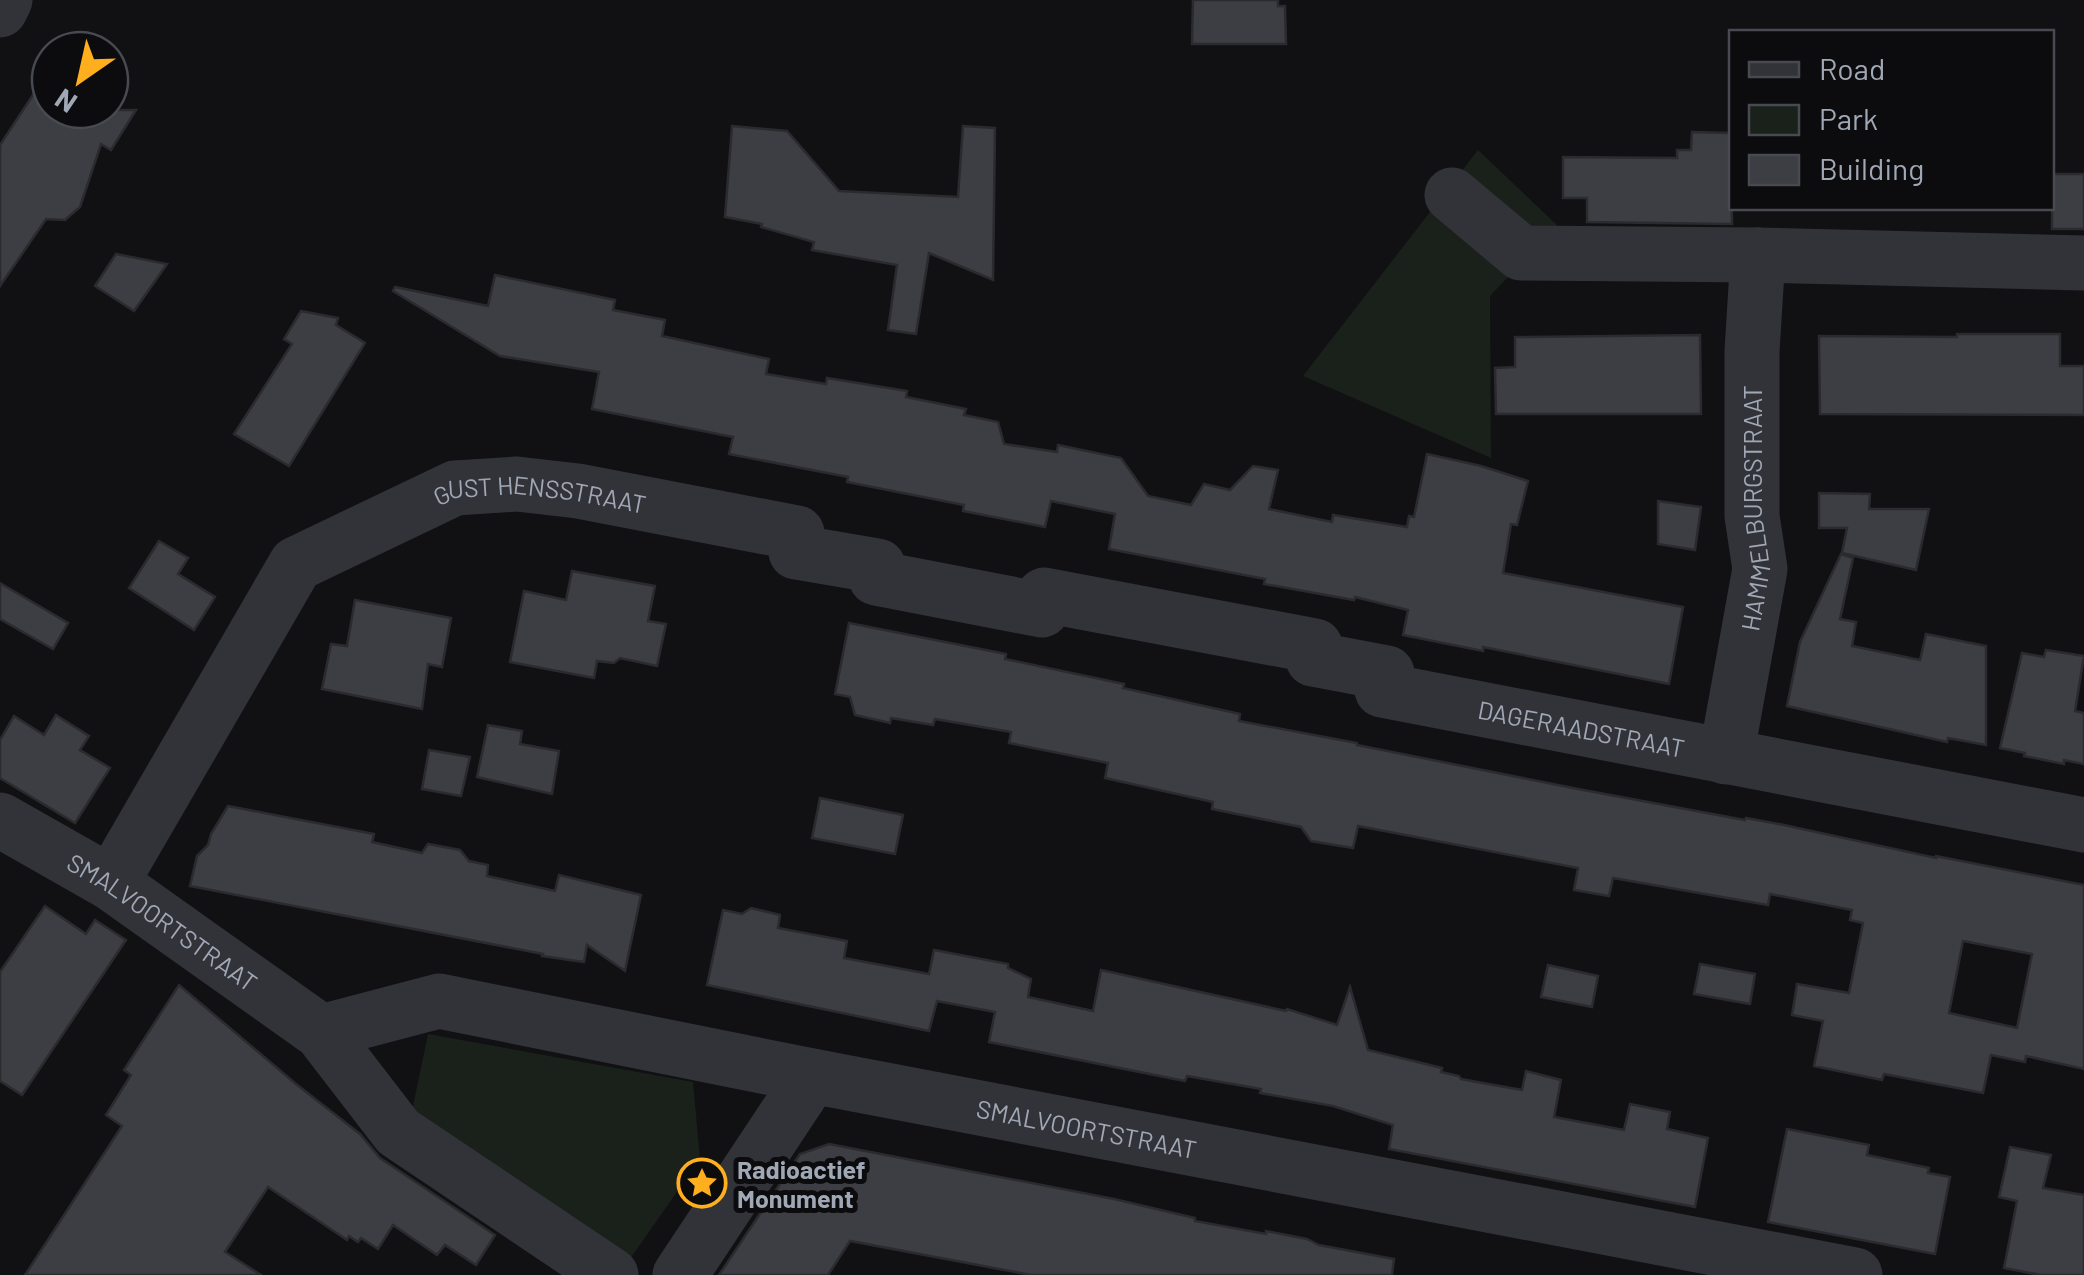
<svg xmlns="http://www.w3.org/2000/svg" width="2084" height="1275" viewBox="0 0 2084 1275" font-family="Barlow,sans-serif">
  <rect width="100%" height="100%" fill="#111113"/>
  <g fill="#19211a">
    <polygon points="1478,150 1557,225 1490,296 1491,458 1303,376"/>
    <polygon points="428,1034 693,1082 700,1159 630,1259 412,1111"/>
  </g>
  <g fill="#3d3e43" stroke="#2b2b2f" stroke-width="2.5" fill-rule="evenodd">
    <polygon points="1193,0 1278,0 1278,6 1285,6 1286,44 1192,44"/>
    <polygon points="50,69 50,110 136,110 111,150 101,144 80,207 65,220 46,219 0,286 0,145"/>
    <polygon points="732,126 787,131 839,191 958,197 963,126 995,128 993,280 929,253 916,334 888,330 897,265 812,250 814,242 761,227 762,224 725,217"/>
    <polygon points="1692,132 1731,133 1732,224 1587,222 1587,198 1563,198 1563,157 1677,158 1677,150 1691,150"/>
    <rect x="2052" y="174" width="32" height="55"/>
    <polygon points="116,254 167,264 134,311 95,286"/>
    <polygon points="495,275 615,300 613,310 665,320 662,336 769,359 766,374 826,384 827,378 907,391 906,397 966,409 964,415 998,422 1004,444 1057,452 1058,445 1121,458 1148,496 1191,505 1204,484 1230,490 1253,466 1278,470 1269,509 1332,522 1333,515 1407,527 1409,516 1414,517 1427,454 1481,466 1528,481 1517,525 1511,524 1503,573 1683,607 1669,684 1483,647 1483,651 1403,635 1408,610 1355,597 1354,600 1264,584 1265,579 1109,549 1115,514 1051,501 1045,527 963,511 964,505 847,482 848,477 729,454 733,437 592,409 599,372 500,356 393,291 395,287 488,306"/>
    <polygon points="301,311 338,318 336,325 365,343 289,466 234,434 292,344 284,339"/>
    <polygon points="1957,334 2060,334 2060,366 2084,366 2084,415 1820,414 1819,336 1957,337"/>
    <polygon points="1700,335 1701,414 1496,414 1495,368 1515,367 1515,337"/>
    <polygon points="1819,493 1870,494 1869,509 1929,509 1916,570 1842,553 1847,528 1819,528"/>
    <polygon points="1658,501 1701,507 1695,550 1658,544"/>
    <polygon points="159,541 188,558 178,574 215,597 194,630 129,588"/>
    <polygon points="1841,554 1853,558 1840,619 1856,622 1852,646 1920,660 1926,634 1986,646 1986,745 1948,738 1947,742 1787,706 1800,642"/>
    <polygon points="572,571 655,586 648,621 666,624 657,666 620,658 614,663 597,661 594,678 510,662 524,591 566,600"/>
    <polygon points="0,583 68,623 53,649 0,619"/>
    <polygon points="355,600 451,618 442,667 428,664 422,709 322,689 331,644 347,646"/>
    <path d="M849 623 1006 654 1005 659 1124 684 1123 688 1240 714 1239 721 1357 743V745L1578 789 1745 820 1746 818 1784 825 1936 858V856L2084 885V1069L2026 1056 2025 1062 1991 1055 1983 1093 1884 1074 1882 1080 1814 1066 1823 1021 1792 1015 1797 984 1849 993 1863 923 1850 920 1852 910 1770 894 1768 905 1613 878 1609 896 1574 890 1578 868 1358 826 1353 848 1311 841 1301 827 1212 809 1213 802 1105 778 1108 763 1009 743 1011 732 935 719 933 725 891 718 890 723 855 715 850 697 835 694ZM1963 941 2032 954 2017 1028 1949 1013Z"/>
    <polygon points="2046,650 2084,656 2075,711 2084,713 2084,764 2064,760 2064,764 2024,756 2025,753 2000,748 2022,653 2044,657"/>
    <polygon points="56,715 89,736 80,750 110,768 75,823 0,778 0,740 14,716 44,735"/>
    <polygon points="488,725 522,731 520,744 559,751 552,794 477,777"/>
    <polygon points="429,750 470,757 461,796 422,789"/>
    <polygon points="820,798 903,815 895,854 812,838"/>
    <polygon points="228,806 374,834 372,842 422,853 428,844 460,850 469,861 488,865 487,876 555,891 559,875 641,895 625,971 587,945 584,962 542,956 543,954 190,886 197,856 208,845 211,834"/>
    <polygon points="45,906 86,934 95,920 126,940 22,1095 0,1081 0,972"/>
    <polygon points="751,908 780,915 778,928 847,941 844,958 929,974 934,950 1008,964 1008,968 1031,979 1028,997 1093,1011 1101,970 1286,1011 1287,1009 1337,1025 1350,987 1368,1050 1442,1068 1441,1072 1459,1076 1461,1079 1522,1090 1526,1071 1561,1080 1554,1117 1624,1130 1630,1104 1670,1112 1667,1129 1708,1138 1695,1207 1389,1149 1393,1125 1333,1106 1260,1093 1261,1089 1187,1076 1185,1081 989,1042 995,1012 937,1001 929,1031 707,985 723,910 742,914"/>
    <polygon points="1700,964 1755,974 1750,1004 1694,994"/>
    <polygon points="1548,965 1598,976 1592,1007 1541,997"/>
    <polygon points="179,985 296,1084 360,1134 380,1158 495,1235 476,1265 445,1245 437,1255 393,1225 378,1249 361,1238 358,1242 349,1236 347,1240 268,1187 225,1252 261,1275 25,1275 122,1126 106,1115 131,1075 124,1070"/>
    <polygon points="1787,1129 1869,1145 1867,1155 1929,1168 1928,1173 1950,1177 1935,1254 1768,1222"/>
    <polygon points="829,1144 1114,1199 1195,1218 1195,1221 1266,1234 1266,1231 1307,1239 1319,1245 1394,1259 1392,1275 1031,1275 850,1241 828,1275 719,1275 800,1154"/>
    <polygon points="2010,1147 2051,1155 2043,1188 2084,1195 2084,1275 2041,1275 2004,1268 2017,1201 1999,1197"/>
  </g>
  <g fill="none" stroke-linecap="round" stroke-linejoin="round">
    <g stroke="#323339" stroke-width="55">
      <polyline points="0,10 5,0"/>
      <polyline points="1452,195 1521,253 1758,255 2084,263"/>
      <path id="s1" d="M1726 757 1760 569 1752 516V351L1758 255"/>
      <path id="s2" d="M0 820 111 883 321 1032 398 1132 611 1275"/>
      <path id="s3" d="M111 883 296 564 455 488 517 484 578 491 797 533 796 552 878 566 876 578 1042 610 1044 595 1315 646 1313 659 1387 673 1382 690 2084 825"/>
      <path id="s4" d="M321 1032 439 1001 812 1076 1855 1275"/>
      <polyline points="680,1275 812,1076"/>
    </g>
  </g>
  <defs>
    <g id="sight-ring" transform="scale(2.5)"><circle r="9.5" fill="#0c0c0e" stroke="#ffae1e" stroke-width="1.5"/><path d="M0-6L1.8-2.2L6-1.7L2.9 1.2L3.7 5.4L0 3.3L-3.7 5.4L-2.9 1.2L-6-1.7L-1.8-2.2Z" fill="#ffae1e"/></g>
  </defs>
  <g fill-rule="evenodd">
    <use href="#sight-ring" x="702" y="1183"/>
  </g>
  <g text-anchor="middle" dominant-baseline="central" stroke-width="10" stroke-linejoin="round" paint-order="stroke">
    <g font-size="25" fill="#a1a8b5" stroke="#0c0c0e">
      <text stroke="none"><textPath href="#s3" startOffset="630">GUST HENSSTRAAT</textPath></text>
      <text stroke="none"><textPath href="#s1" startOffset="252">HAMMELBURGSTRAAT</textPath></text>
      <text stroke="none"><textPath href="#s3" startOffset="1775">DAGERAADSTRAAT</textPath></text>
      <text stroke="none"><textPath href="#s2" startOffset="192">SMALVOORTSTRAAT</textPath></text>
      <text stroke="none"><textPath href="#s4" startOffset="782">SMALVOORTSTRAAT</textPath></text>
    </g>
    <g font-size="25" font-weight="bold" fill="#a1a8b5" stroke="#0c0c0e" text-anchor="start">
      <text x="737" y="1169">Radioactief<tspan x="737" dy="29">Monument</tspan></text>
    </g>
  </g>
  <rect x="1729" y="30" width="325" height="180" fill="#0c0c0e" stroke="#484a51" stroke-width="2.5"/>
  <rect x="1749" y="62" width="50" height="15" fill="#323339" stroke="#484a51" stroke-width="2.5"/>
  <text x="1819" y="80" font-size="30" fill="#a1a8b5">Road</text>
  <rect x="1749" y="105" width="50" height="30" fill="#19211a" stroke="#484a51" stroke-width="2.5"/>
  <text x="1819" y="130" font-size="30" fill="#a1a8b5">Park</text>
  <rect x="1749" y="155" width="50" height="30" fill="#3d3e43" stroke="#484a51" stroke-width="2.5"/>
  <text x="1819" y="180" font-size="30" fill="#a1a8b5">Building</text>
  <g transform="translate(80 80) rotate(214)"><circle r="48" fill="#0c0c0e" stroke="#484a51" stroke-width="2.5"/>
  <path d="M0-8L18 38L0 25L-18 38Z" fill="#ffae1e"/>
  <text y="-15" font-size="28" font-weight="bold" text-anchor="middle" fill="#a1a8b5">N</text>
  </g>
</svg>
